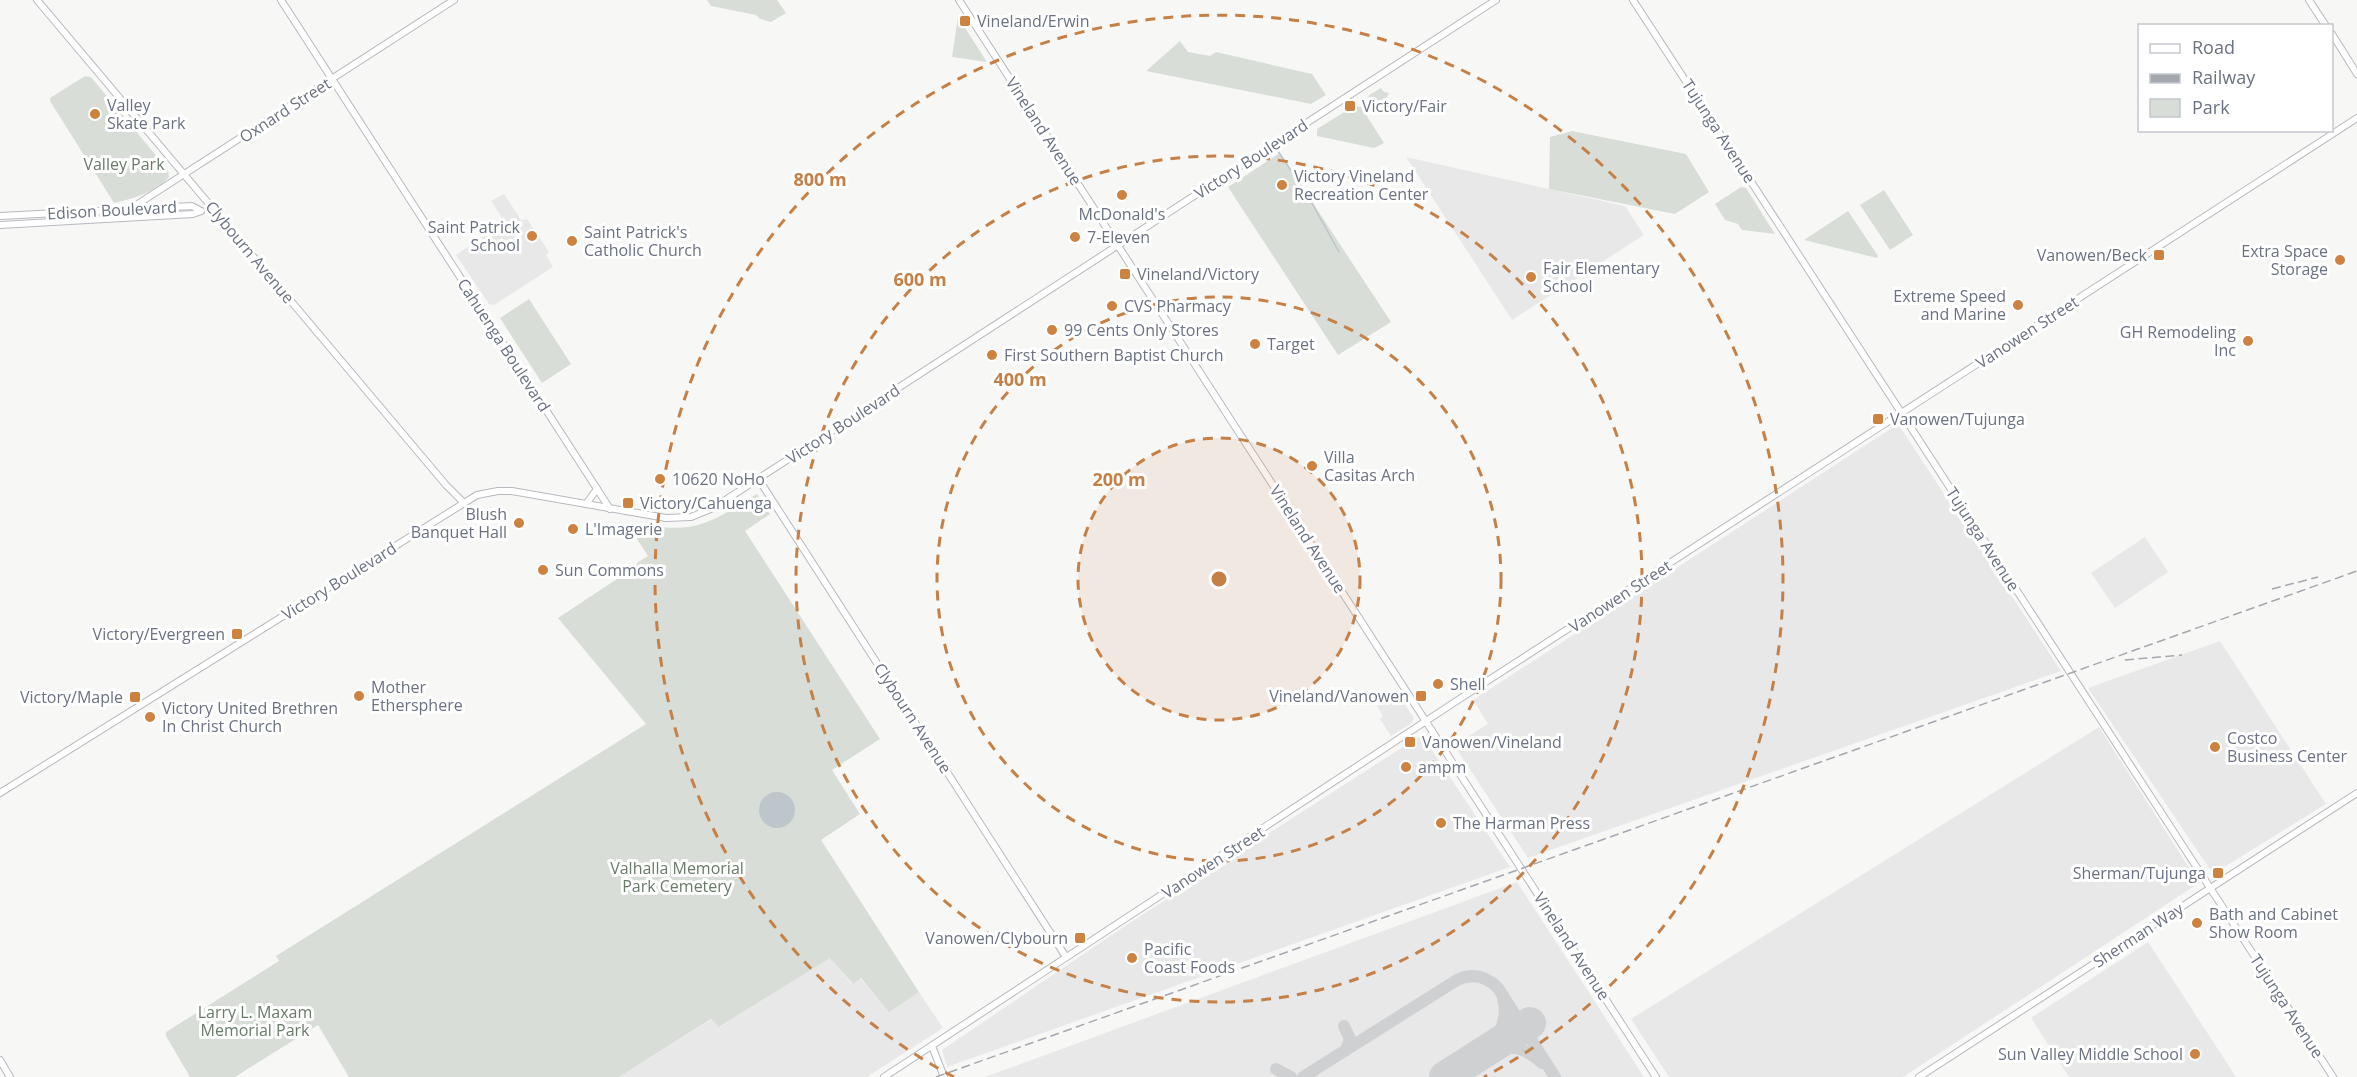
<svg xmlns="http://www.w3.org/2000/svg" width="2357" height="1077" viewBox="0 0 2357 1077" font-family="'Open Sans',sans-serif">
  <rect width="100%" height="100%" fill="#f7f8f6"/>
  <g fill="#e8e8e9">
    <polygon points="1406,157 1625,206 1644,235 1512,320"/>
    <polygon points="504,194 521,220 527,219 549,252 546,255 553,267 494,305 489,304 456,255 505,222 491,201"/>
    <polygon points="1898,424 2061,671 1528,858 1454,745 1488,724 1473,700"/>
    <polygon points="2145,537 2168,572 2115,608 2091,573"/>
    <polygon points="2220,641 2326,804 2213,874 2088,688"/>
    <polygon points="1397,693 1414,718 1412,723 1391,736 1380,719 1383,716 1377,706"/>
    <polygon points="2099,727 2199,883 1903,1077 1669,1077 1631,1019"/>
    <polygon points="1420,736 1423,737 1510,867 947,1067 942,1050 1125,926"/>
    <polygon points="1517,882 1644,1077 985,1077"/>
    <polygon points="2148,942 2175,983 2236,1077 2069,1077 2031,1018"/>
    <polygon points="830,957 852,984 860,978 889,1011 919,992 943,1028 867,1077 619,1077 712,1019 720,1027"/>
  </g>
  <g fill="#d8ded7">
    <polygon points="707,0 777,0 786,13 771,22 760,19 756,15 711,6"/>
    <polygon points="958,17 987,62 952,57"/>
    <polygon points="1180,41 1188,52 1210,56 1216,52 1312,74 1326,95 1311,104 1146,71"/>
    <path d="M85 76 91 77 168 170 169 177C156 192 132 199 114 203L50 101V98Z"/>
    <polygon points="1381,88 1384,92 1389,93 1378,113 1368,99 1369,95"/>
    <polygon points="1354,106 1361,107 1384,143 1374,148 1317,136 1317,129"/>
    <polygon points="1572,131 1686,154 1709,192 1675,214 1549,189 1550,137"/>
    <polygon points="1280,153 1391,322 1338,355 1228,187"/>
    <polygon points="1741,187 1746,188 1775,234 1742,230 1738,224 1725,220 1715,204"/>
    <polygon points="1884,190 1913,235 1890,250 1860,205"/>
    <polygon points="1848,211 1878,256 1877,258 1804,240"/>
    <polygon points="529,299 571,364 542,383 500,318"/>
    <path d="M757 494 770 514 745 531 880 739 832 770 860 814 821 840 919 992 889 1012 861 978 853 984 830 958 719 1027 711 1019 619 1077H349L318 1025 235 1077H190L166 1036V1032L279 961 276 956 646 724 558 618 635 567 638 562 648 556 630 528 633 524C696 533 704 527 757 494Z"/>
  </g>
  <circle fill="#bec5cb" cx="777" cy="810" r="18"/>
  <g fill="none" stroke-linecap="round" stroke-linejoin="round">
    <polyline stroke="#bec5cb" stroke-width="1.5" points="1278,151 1308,196 1339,252"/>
    <g stroke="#ced0d2" stroke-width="12">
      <polyline points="1344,1026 1350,1039 1346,1050"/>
      <path d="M1483 1052C1499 1037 1509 1020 1503 998"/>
      <path d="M1481 1055C1509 1046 1518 1042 1542 1063"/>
      <polyline points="1276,1069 1291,1077"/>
      <path d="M1303 1077 1457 980C1472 973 1486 976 1498 988L1555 1077"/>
    </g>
    <polyline stroke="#ced0d2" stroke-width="32" points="1445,1077 1530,1023"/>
    <g stroke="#b7b9bf" stroke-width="8">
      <g id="secondary">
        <polyline points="37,0 446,485 463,502"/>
        <polyline points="281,0 610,509"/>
        <polyline points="959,0 1656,1077"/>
        <polyline points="1633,0 2333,1077"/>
        <polyline points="0,216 192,206 201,211"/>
        <polyline points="116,218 454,0"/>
        <polyline points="0,225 193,214 201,211"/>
        <polyline points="760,478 763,486 1066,957"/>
        <polyline points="586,504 597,489"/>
        <polyline points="0,793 477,495 498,491 512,491 666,518 691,517 713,508 1496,0"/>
        <polyline points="932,1046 944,1077"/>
        <polyline points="0,1060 10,1077"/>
        <polyline points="884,1077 1458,700 2357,118"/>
      </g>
    </g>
    <g stroke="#b6b8bd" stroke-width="8">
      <g id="primary">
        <polyline points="2309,0 2326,26"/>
        <polyline points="2332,34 2357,74"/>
        <polyline points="1919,1077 2357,793"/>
      </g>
    </g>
    <use href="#secondary" stroke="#fff" stroke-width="6"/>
    <use href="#primary" stroke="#fff" stroke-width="6"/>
    <g stroke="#a4a7ae" stroke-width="1.5" stroke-dasharray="9 4.5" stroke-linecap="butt">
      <polyline points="2272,589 2318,577"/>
      <polyline points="2125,660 2182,655"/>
      <polyline points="936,1077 2357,571"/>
    </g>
  </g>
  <circle cx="1219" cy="579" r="141" fill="#c48047" fill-opacity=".12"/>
  <g fill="none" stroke="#c48047" stroke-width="3" stroke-dasharray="10 8">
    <circle cx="1219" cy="579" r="141"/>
    <circle cx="1219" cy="579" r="282"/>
    <circle cx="1219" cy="579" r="423"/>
    <path d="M954 1077A564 564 0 1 1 1484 1077"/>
  </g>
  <g fill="#ce8240" stroke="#fff" stroke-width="2">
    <rect x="959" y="15" width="12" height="12" rx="3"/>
    <rect x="1344" y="100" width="12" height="12" rx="3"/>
    <circle cx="95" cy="114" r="6"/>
    <circle cx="1282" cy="185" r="6"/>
    <circle cx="1122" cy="195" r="6"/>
    <circle cx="532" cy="236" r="6"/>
    <circle cx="1075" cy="237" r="6"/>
    <circle cx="572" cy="241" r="6"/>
    <rect x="2153" y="249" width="12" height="12" rx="3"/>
    <circle cx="2340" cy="260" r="6"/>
    <rect x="1119" y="268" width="12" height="12" rx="3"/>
    <circle cx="1531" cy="277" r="6"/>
    <circle cx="2018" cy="305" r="6"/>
    <circle cx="1112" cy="306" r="6"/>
    <circle cx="1052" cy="330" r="6"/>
    <circle cx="2248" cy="341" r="6"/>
    <circle cx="1255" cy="344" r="6"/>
    <circle cx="992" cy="355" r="6"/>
    <rect x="1872" y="413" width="12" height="12" rx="3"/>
    <circle cx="1312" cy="466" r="6"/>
    <circle cx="660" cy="479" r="6"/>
    <rect x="622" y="497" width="12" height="12" rx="3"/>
    <circle cx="519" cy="523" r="6"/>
    <circle cx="573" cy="529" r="6"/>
    <circle cx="543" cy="570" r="6"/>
    <rect x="231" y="628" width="12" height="12" rx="3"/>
    <circle cx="1438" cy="684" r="6"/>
    <circle cx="359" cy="696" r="6"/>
    <rect x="1415" y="690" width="12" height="12" rx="3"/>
    <rect x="129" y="691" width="12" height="12" rx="3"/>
    <circle cx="150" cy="717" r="6"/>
    <rect x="1404" y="736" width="12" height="12" rx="3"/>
    <circle cx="2215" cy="747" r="6"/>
    <circle cx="1406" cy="767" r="6"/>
    <circle cx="1441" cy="823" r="6"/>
    <rect x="2212" y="867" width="12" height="12" rx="3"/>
    <circle cx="2197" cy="923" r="6"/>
    <rect x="1074" y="932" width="12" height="12" rx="3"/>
    <circle cx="1132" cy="958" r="6"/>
    <circle cx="2195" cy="1054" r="6"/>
  </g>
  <g text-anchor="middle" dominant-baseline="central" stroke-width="6" stroke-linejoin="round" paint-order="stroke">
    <g font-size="16" fill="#6b7283" stroke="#fff" text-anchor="start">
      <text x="977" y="21">Vineland/Erwin</text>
      <text x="107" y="105">Valley<tspan x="107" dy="18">Skate Park</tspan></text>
      <text x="1362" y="106">Victory/Fair</text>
      <text x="1294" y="176">Victory Vineland<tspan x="1294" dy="18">Recreation Center</tspan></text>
      <text x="1122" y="214" text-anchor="middle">McDonald's</text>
      <text x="520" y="227" text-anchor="end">Saint Patrick<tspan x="520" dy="18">School</tspan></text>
      <text x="584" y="232">Saint Patrick's<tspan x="584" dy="18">Catholic Church</tspan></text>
      <text x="1087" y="237">7-Eleven</text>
      <text x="2328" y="251" text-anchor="end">Extra Space<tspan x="2328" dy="18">Storage</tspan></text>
      <text x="2147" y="255" text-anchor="end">Vanowen/Beck</text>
      <text x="1543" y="268">Fair Elementary<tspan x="1543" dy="18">School</tspan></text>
      <text x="1137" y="274">Vineland/Victory</text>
      <text x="2006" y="296" text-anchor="end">Extreme Speed<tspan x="2006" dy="18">and Marine</tspan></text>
      <text x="1124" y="306">CVS Pharmacy</text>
      <text x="1064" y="330">99 Cents Only Stores</text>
      <text x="2236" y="332" text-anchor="end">GH Remodeling<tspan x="2236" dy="18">Inc</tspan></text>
      <text x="1267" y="344">Target</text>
      <text x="1004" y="355">First Southern Baptist Church</text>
      <text x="1890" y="419">Vanowen/Tujunga</text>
      <text x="1324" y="457">Villa<tspan x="1324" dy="18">Casitas Arch</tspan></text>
      <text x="672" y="479">10620 NoHo</text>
      <text x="640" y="503">Victory/Cahuenga</text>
      <text x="507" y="514" text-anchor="end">Blush<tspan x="507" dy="18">Banquet Hall</tspan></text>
      <text x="585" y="529">L'Imagerie</text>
      <text x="555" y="570">Sun Commons</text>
      <text x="225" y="634" text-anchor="end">Victory/Evergreen</text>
      <text x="1450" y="684">Shell</text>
      <text x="371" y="687">Mother<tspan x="371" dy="18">Ethersphere</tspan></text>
      <text x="1409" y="696" text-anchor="end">Vineland/Vanowen</text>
      <text x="123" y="697" text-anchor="end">Victory/Maple</text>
      <text x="162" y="708">Victory United Brethren<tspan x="162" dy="18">In Christ Church</tspan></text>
      <text x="2227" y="738">Costco<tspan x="2227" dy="18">Business Center</tspan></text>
      <text x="1422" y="742">Vanowen/Vineland</text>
      <text x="1418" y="767">ampm</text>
      <text x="1453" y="823">The Harman Press</text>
      <text x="2206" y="873" text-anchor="end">Sherman/Tujunga</text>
      <text x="2209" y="914">Bath and Cabinet<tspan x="2209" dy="18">Show Room</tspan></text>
      <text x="1068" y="938" text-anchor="end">Vanowen/Clybourn</text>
      <text x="1144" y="949">Pacific<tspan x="1144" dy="18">Coast Foods</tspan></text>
      <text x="2183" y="1054" text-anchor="end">Sun Valley Middle School</text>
    </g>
    <g font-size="16" fill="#6b7283" stroke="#fff">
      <text transform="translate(285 110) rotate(-33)">Oxnard Street</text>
      <text transform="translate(1044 131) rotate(57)">Vineland Avenue</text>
      <text transform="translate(1719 131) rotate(57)">Tujunga Avenue</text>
      <text transform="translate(1251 159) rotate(-33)">Victory Boulevard</text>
      <text transform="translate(112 210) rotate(-3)">Edison Boulevard</text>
      <text transform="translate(250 252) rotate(50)">Clybourn Avenue</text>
      <text transform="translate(2027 332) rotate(-33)">Vanowen Street</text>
      <text transform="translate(504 345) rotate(57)">Cahuenga Boulevard</text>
      <text transform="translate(843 424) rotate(-33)">Victory Boulevard</text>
      <text transform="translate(1308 539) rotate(57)">Vineland Avenue</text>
      <text transform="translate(1983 539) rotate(57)">Tujunga Avenue</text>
      <text transform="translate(339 581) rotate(-32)">Victory Boulevard</text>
      <text transform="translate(1620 596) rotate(-33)">Vanowen Street</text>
      <text transform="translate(913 718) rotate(57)">Clybourn Avenue</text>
      <text transform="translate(1213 862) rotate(-33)">Vanowen Street</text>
      <text transform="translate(2138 935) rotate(-33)">Sherman Way</text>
      <text transform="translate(1572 946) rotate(57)">Vineland Avenue</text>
      <text transform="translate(2287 1006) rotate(57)">Tujunga Avenue</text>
    </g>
    <g font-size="16" fill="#697b69" stroke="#fff">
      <text x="124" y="164">Valley Park</text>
      <text x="677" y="868">Valhalla Memorial<tspan x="677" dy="18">Park Cemetery</tspan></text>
      <text x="255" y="1012">Larry L. Maxam<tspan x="255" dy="18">Memorial Park</tspan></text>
    </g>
  </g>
  <circle cx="1219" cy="579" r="9" fill="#c48047" stroke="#fff" stroke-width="3"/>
  <g font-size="18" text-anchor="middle" font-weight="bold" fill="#c48047" stroke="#fff" stroke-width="6" stroke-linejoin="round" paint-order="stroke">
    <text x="820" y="186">800 m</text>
    <text x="920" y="286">600 m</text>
    <text x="1020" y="386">400 m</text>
    <text x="1119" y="486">200 m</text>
  </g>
  <rect x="2138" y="24" width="195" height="108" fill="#ffffff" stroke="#c4c7cd" stroke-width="1.5"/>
  <rect x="2150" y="44" width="30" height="9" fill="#ffffff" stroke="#c4c7cd" stroke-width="1.5"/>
  <text x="2192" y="54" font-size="18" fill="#6b7283">Road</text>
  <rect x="2150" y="74" width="30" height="9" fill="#a4a7ae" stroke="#c4c7cd" stroke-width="1.5"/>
  <text x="2192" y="84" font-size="18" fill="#6b7283">Railway</text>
  <rect x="2150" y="99" width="30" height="18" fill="#d8ded7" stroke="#c4c7cd" stroke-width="1.5"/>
  <text x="2192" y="114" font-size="18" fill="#6b7283">Park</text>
</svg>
